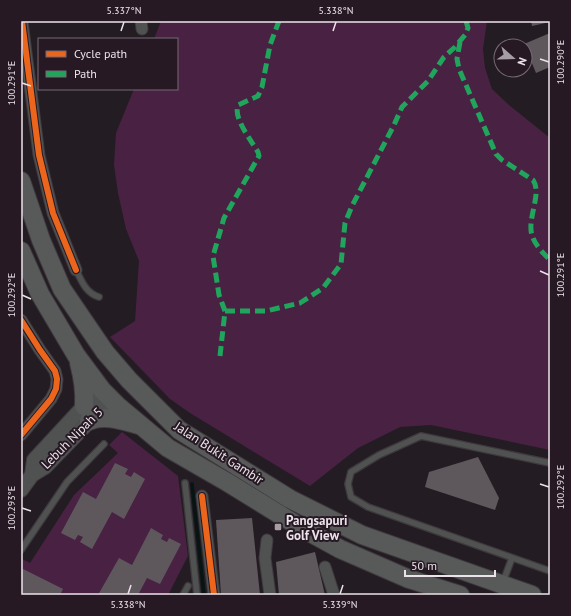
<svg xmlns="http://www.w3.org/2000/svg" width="571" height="616" viewBox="0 0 571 616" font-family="'PT Sans',sans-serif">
  <rect width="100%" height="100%" fill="#231c22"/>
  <g fill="#492143">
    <polygon points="161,21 487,21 483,49 485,68 492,89 509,105 550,138 550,450 431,425 400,427 358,448 310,486 190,413 170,399 110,337 135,321 139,261 126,229 118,193 114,165 116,133 134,89 177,89 177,39 154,39"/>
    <polygon points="122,432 178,476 188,556 168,595 21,595 21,561 22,559 30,563 74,495 118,453 109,445"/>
  </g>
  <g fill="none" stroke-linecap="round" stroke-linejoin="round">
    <polyline stroke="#061513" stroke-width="3.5" points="192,484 204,595"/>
  </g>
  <g fill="#5e585d">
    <polygon points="531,21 550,21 550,22 532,26"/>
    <polygon points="550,33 550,67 536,73 524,44"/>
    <polygon points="478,457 499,498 495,510 425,487 429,472"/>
    <polygon points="115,463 128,469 125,474 131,477 134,472 145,479 124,519 112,512 92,549 80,542 83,537 78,535 75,540 61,533 83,492 96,499"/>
    <polygon points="252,518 260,595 221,595 216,520"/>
    <polygon points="151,528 163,535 161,539 167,542 169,538 181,544 160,584 147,578 138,595 98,595 119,558 132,565"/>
    <polygon points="315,552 325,595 279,595 276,562"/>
    <polygon points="23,569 63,589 60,595 21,595 21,574"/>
  </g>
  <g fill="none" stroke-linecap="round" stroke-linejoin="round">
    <g stroke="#3e393d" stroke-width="8">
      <g id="service">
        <path d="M76 270C82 282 86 293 99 297"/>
        <polyline points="550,463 421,436 379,455 351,472 348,484 351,497 368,507 550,571"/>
        <polyline points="185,483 197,595"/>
        <polyline points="21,550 67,482 104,444"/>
        <polyline points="503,582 512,558"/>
        <polyline points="183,595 188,586"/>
      </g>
    </g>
    <g stroke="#3e393d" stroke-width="13">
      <g id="minor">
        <polyline points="22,21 39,155 53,213 76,270"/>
        <polyline points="141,21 142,29"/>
        <polyline points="21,320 40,350 55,371 57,379 56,389 51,399 21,435"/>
        <polyline points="202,496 214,595"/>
        <polyline points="267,540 265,558 270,595"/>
        <polyline points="325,567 334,595"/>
      </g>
    </g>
    <g stroke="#3e393d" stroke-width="16">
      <g id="tertiary">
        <polyline points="32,475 34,460 84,406 102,390"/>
        <polyline points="21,490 32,475 45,467 111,399"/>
      </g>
    </g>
    <g stroke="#3e393d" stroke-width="20">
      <g id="primary">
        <polyline points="21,181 41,240 62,289 105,352 129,380 179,430 290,499 362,535 532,595"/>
        <polyline points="21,251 40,294 76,355 102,390 119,407 168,448 227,482 300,527 340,549 409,579 460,595"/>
        <path d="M79 363C83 378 85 390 84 406"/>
        <path d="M89 421C104 414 123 421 139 425"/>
      </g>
    </g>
    <use href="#service" stroke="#505151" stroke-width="5.5"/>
    <use href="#minor" stroke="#505151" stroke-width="11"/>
    <use href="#tertiary" stroke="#505151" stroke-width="14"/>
    <use href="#primary" stroke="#585a5a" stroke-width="18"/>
    <g stroke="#20a55d" stroke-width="5" stroke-dasharray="10 5" stroke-linecap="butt">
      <path d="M460 42 457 59 459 69 496 154 502 160 533 180C543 194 525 221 533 238 536 246 544 254 550 260"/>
      <polyline points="225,311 266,311 300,303 323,288 341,264 345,223 352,206 394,125 402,107 428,81 444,57 455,47 465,35 468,28 466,21"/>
      <path d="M220 356 225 311 219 295 213 256 224 218 259 156 258 152C251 140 233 118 238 105L258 96 262 87 270 45 279 21"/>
    </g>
    <g stroke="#261924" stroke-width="8">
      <g id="cycleway">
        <polyline points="22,21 39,155 53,213 76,270"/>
        <polyline points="21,320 40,350 55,371 57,379 56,389 51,399 21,435"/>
        <polyline points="202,496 214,595"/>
      </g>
    </g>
    <use href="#cycleway" stroke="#eb651d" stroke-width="6"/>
  </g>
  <path fill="none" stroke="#ece3ea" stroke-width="1.5" d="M121 31 124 22M333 31 336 22M540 59 549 62M22 83 31 86M540 271 549 275M22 295 31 299M540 484 549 487M22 508 31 511M128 594 131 585M340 594 343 585"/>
  <rect fill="#a69da4" stroke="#261924" stroke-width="1.5" x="274" y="523" width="8" height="8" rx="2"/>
  <g text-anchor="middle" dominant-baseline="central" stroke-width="4" stroke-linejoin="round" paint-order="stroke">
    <g font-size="13" fill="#ece3ea" stroke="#261924">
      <text transform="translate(72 438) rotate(-45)">Lebuh Nipah 5</text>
      <text transform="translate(219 453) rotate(33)">Jalan Bukit Gambir</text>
    </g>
    <g font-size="13" font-weight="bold" fill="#ece3ea" stroke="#261924" text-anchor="start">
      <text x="286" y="520">Pangsapuri<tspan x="286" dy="15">Golf View</tspan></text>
    </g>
  </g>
  <rect width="571" height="616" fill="none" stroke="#261924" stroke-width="44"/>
  <rect x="38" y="38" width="140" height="52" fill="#261924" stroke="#756a73"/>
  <rect x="46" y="51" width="20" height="6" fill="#eb651d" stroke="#756a73"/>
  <text x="74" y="58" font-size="12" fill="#ece3ea">Cycle path</text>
  <rect x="46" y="71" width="20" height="6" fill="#20a55d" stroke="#756a73"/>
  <text x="74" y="78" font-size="12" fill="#ece3ea">Path</text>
  <g transform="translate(513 58) rotate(110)"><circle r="19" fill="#261924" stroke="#756a73"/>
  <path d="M0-3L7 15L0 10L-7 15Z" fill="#a69da4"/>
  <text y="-6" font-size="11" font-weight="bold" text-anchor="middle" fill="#ece3ea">N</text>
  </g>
  <path d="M405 570v6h90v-6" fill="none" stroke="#ece3ea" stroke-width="2"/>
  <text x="411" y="570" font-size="12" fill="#ece3ea" stroke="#261924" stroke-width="3" paint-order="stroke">50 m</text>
  <rect x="22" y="22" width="527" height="572" fill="none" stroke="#ece3ea" stroke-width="1.5"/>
  <g font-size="10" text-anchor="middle" fill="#ece3ea">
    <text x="124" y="14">5.337°N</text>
    <text x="336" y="14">5.338°N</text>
    <text transform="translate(560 62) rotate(-90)" y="4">100.290°E</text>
    <text transform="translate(11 83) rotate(-90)" y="4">100.291°E</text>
    <text transform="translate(560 275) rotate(-90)" y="4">100.291°E</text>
    <text transform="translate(11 295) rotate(-90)" y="4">100.292°E</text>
    <text transform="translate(560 487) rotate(-90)" y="4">100.292°E</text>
    <text transform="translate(11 508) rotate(-90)" y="4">100.293°E</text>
    <text x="128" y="608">5.338°N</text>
    <text x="340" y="608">5.339°N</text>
  </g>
</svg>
